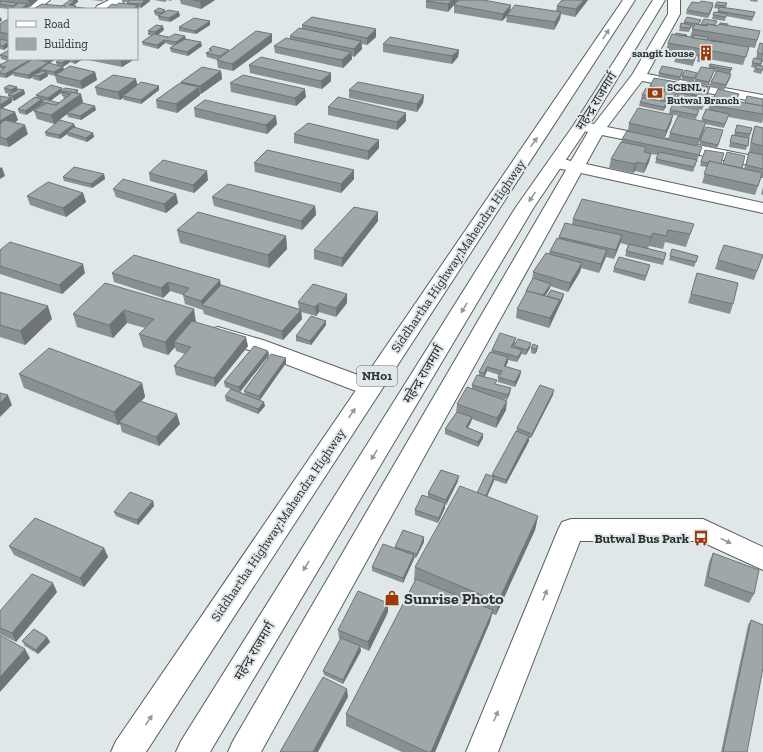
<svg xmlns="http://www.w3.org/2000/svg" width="763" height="752" viewBox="0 0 763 752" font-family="'Zilla Slab','Noto Sans Devanagari',serif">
  <rect width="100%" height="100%" fill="#dfe7e9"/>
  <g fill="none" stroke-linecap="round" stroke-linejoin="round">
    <g stroke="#596062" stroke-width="2">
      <g id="minor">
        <polygon points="36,0 50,0 39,9 25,9"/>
        <path d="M109 0H125C118 10 105 9 95 9L97 6Z"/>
        <polygon points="668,0 680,0 680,14 647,74 763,95 763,103 642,81 607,127 763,158 763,168 602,135 586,164 763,203 763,213 581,173 261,752 228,752 233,741 566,170 557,168 555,164 557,160 563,159 571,161 588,132 580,130 577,127 580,124 585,122 594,124 632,75 658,31 668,14"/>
        <polygon points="218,327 263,340 377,382 380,388 377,394 369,396 249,350 211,339 208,334 211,329"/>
        <polygon points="571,519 703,519 763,547 763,570 700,541 580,541 498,752 466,752 558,530 562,522"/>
      </g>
    </g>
    <g stroke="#596062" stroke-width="2">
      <g id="highway">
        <polygon points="623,0 635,0 146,752 111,752 116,741"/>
        <polygon points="653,0 665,0 588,127 534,207 210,752 176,752 181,741 516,207 573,126"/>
      </g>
    </g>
    <use href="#minor" fill="#fff" fill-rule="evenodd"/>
    <use href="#highway" fill="#fff" fill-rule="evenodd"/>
  </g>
  <g fill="#899091" fill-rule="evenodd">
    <polygon points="0,0 38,0 30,7 28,7 29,7 26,9 9,9 0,8"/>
    <polygon points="91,0 104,0 102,1"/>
    <polygon points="122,0 150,0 150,1 141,8 139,7 139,9 107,9 107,8 116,5 127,4 127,2 122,2"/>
    <polygon points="154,0 172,0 171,1 167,0 165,2"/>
    <polygon points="180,0 215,0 201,9 181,4"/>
    <polygon points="458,0 448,12 426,8 426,1"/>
    <polygon points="588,0 575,17 561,14 560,19 554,30 506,22 507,16 502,21 454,13 454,5 510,10 556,11 557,6"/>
    <polygon points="750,0 758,0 757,2 750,1"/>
    <polygon points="727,3 726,8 755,12 752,21 726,16 725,21 712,19 714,12 717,12 719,9 714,8 715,5"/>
    <polygon points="713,5 712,9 708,18 686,14 687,10"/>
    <polygon points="154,11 166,11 180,16 170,22 159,20 158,16 155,15"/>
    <polygon points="9,20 9,46 4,50 0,49 0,24"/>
    <polygon points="701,20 699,24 718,26 728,26 760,31 755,48 722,42 749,47 743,65 702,58 701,62 697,62 698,57 696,56 693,66 674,62 678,53 666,51 668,43 686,36 690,37 693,28 691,27 689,32 679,31 680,27 684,24 684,22"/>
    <polygon points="210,21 210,25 196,34 179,31 179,27"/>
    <polygon points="302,25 376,29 376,37 367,45 362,44 362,49 354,57 352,56 352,59 343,68 275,53 274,46 290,39 290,36 302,29"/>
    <polygon points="164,30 158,35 168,38 185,36 186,39 202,46 188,56 171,52 170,48 174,46 165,43 158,49 143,45 142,42 151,35 148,35 148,31"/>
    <polygon points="272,42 233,71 218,68 217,60 207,57 206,53 210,51 209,49 229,51"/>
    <polygon points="760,43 763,44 763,62 762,62 761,65 763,69 761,74 753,72 755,68 751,67 754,58 756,58"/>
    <polygon points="383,44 459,50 458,57 452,64 383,52"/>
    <polygon points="9,50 9,59 56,59 49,64 63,67 64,70 95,72 97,80 82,89 57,83 55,76 47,74 48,76 40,81 33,79 33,77 29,79 14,76 13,74 6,78 0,77 0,71 2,70 0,68 0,62 1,65 8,61 1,59 0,55"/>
    <polygon points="61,59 83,59 75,64 70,62 63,67 57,66 56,62"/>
    <polygon points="88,59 133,59 133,60 122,67 88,60"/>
    <polygon points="710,64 732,68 730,74 731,74 730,78 724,90 709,87 711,82 716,72 714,71 708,86 694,83 695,79 709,68"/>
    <polygon points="249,65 331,81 322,89 250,73"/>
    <polygon points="683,70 682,74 679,81 658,77 659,73"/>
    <polygon points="221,71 222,79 201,94 200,94 200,95 177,113 157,108 156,100 181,83 181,82"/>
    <polygon points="697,73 693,83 681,80 682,76"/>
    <polygon points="230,83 306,97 296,106 231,92"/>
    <polygon points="694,84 710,87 705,103 702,110 674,104 675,100 678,95 676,95 673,103 660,101 661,97 663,93 659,92 656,100 666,107 663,111 639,106 640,102 642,99 641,99 642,95 649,88 650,86 676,86 672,93 674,93 675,91 691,90 689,95 690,95"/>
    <polygon points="17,87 18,90 24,90 25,94 14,101 11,100 12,102 3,108 15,112 18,120 14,123 28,134 9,147 0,145 0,96 9,98 8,95 10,94 5,93 4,88"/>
    <polygon points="95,87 159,90 141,104 124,100 123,98 120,100 97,95"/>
    <path d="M63 90H78V94L83 102V103L96 110 81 120 68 117 67 114 54 124 37 119 34 111 42 106V105L26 115 19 113 18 109 37 98 36 95ZM61 93 62 96H63L64 99 59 103 50 101Z"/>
    <polygon points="349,90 424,95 423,103 417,112 349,98"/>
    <polygon points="712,97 745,103 763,99 763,119 762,123 728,117 724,128 705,124 697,146 699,155 693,172 655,163 658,155 651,154 649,162 644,173 635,171 633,173 609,168 611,159 628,131 629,123 673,115 671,123 664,139 668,140 670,133 702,121 706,109 708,110"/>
    <polygon points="328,107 406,113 406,121 397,130 328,115"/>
    <polygon points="194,108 277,124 267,134 195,117"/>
    <polygon points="670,110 698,114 696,119 669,114"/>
    <polygon points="737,125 752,128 746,150 729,147 732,135 734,135"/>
    <polygon points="755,126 763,128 763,155 749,152 752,135"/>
    <polygon points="76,128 93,133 94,137 87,142 68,136 67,134 60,139 46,136 45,132"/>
    <polygon points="723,130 717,149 699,145 700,141"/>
    <polygon points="294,134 379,140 379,148 368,160 294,143"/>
    <polygon points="749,152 763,155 763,178 761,178 755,195 702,183 707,167 700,166 701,162 721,164 744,169"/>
    <polygon points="254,163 354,179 341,193 255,172"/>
    <polygon points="149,173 208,180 194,193 150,181"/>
    <polygon points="104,174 105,179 92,188 64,181 63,177"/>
    <polygon points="763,187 763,195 761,194"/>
    <polygon points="113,189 176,194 178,203 166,213 116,197"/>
    <polygon points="83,193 86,202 66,217 30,205 27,196"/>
    <polygon points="212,197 315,206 316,215 302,230 214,206"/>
    <polygon points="378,212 378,221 342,267 314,259 314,250"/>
    <polygon points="573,219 694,224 686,247 665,242 663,249 649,246 648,248 665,257 663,265 625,256 628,245 620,243 614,259 606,257 599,273 581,268 580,272 568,292 550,286 550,288 545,296 563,298 549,328 516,318 517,309 525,295 526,291 532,281 533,272 549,253 550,251 559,238 559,237 572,224"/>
    <polygon points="177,230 286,236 287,249 269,268 180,243"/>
    <polygon points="672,249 698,256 694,267 669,260"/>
    <polygon points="0,250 85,273 62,294 0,274"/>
    <polygon points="763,255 754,280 715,269 718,260"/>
    <polygon points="650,265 645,281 613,272 614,268"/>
    <polygon points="112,273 221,286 299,309 298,302 347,294 347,303 336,317 319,312 316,316 301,312 302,319 283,340 204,314 203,310 185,304 183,295 170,291 163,298 114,282"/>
    <polygon points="697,273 733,304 730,314 688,303"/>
    <polygon points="105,283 196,322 248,346 215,387 176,375 174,366 185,354 176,351 175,347 168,355 143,347 139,334 145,328 127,323 113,338 77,327 73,314"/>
    <polygon points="0,292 52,319 25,345 0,337"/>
    <polygon points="326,321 326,325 311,345 296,341 296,336"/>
    <polygon points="515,342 513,347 514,348 514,346 530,348 526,355 521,354 517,362 508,360 508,362 505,367 521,371 520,376 515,387 498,382 498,377 499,375 487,371 484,377 510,393 507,400 492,396 506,410 496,428 472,419 471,422 468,428 483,434 483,438 478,447 445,434 445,429 456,413 457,404 472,388 472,385 479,375 479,372 491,352 492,350"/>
    <polygon points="533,344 537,351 535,354 531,353 531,348"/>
    <polygon points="268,351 269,355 240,392 245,394 244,391 286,358 286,363 260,400 265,406 258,414 226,401 225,396 231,389 225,387 224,382"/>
    <polygon points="19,374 142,383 145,397 141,401 180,424 159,446 122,432 120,424 118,425 24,388"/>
    <polygon points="553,395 531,438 529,438 529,441 506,484 494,480 487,497 538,516 535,530 496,615 492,614 490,622 435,752 402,752 346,726 346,714 415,581 414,580 415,567 477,493 492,476 516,432 517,428"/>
    <polygon points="458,481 446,505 445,505 445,508 438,523 415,515 415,510 428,497 428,493"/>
    <polygon points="153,501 154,506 138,525 116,516 114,512"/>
    <polygon points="424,537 424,542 416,558 414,558 414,559 403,583 372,571 372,567 395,548 395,547"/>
    <polygon points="9,546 104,548 108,557 84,587 14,555"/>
    <polygon points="713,553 754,594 749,603 704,586 709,562"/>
    <polygon points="57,592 16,642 0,634 0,611"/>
    <polygon points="388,612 369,651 360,647 361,651 343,684 324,675 323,671 340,639 339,638 338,630"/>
    <polygon points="751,620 747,752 721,752 748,625"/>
    <polygon points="47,637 50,642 38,654 25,646 22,641"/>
  </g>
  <g fill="#6f7576">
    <polygon points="28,0 38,0 30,7"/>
    <polygon points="75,0 78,0 78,2 69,9 69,5"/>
    <polygon points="145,0 150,0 150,1 141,8 141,4"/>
    <polygon points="202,0 215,0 201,9 200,1"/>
    <polygon points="452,0 458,0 448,12 448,4"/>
    <polygon points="584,0 588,0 575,17 576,9"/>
    <polygon points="28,4 29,7 26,9 20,9"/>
    <polygon points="138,5 139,9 137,10 137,9 133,9"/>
    <polygon points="511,5 510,12 507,15 507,16 502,21 503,14"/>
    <polygon points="713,5 712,9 708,18 709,14"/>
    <polygon points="179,12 180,16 170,22 169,18"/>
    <polygon points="561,12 560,19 554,30 555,22"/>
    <polygon points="1,17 2,21 0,22 0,18"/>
    <polygon points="210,21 210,25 196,34 195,31"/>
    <polygon points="163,26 164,30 156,36 155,32"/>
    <polygon points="376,29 376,37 367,45 367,38"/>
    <polygon points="272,34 272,42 233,71 232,64"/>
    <polygon points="185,36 186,40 177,46 176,42"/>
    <polygon points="164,40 165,43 158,49 157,45"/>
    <polygon points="9,41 9,46 4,50 3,46"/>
    <polygon points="361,41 362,49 354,57 354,49"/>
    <polygon points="201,42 202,46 188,56 187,52"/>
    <polygon points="459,50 458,57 452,64 452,56"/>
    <polygon points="351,52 352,59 343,68 342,60"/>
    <polygon points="48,59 56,59 49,63 50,66 40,69 41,72 32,75 33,77 29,79 28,75 46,64 46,61"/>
    <polygon points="68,59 69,59 70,62 63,67 62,63"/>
    <polygon points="75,59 83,59 75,64 74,60"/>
    <polygon points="120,59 133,59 133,60 122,67"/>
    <polygon points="30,60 31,64 12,72 13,74 6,78 5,74"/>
    <polygon points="63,67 65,71 55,75 54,72"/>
    <polygon points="715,69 713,74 708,86 709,82"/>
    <polygon points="683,70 682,74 679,81 680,77"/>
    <polygon points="221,71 222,79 201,94 200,86"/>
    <polygon points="47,72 48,76 40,81 39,76"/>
    <polygon points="95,72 97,80 82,89 80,81"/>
    <polygon points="331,73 331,81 322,89 321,81"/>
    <polygon points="731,74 730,78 724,90 726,85"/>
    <polygon points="136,79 138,87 123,96 123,98 120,100 118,92"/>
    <polygon points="677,82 676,86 671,95 672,91"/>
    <polygon points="159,86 159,90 141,104 141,100"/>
    <polygon points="17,87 18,91 12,94 11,90"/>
    <polygon points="199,87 200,95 177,113 176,104"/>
    <polygon points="62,88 63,92 60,91 61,93 49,102 48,98"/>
    <polygon points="305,89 306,97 296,106 295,98"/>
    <polygon points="24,90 25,94 14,101 13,96"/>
    <polygon points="81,94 83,102 69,113 67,113 67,114 54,124 51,115"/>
    <polygon points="424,95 423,103 417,112 417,104"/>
    <polygon points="11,98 12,102 1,109 0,105"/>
    <polygon points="42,99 43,103 41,102 42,105 26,115 25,111"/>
    <polygon points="667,102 666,107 663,111 664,107"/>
    <polygon points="95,106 96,110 81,120 80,116"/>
    <polygon points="15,112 18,120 0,132 0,121"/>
    <polygon points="406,113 406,121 397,130 397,122"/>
    <polygon points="673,115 671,123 664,139 666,131"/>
    <polygon points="276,116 277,124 267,134 266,125"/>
    <polygon points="706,122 704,130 697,147 699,139"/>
    <polygon points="74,124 76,128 67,132 67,134 60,139 59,135"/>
    <polygon points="25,125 28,134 9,147 6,139"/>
    <polygon points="93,133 94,137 87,142 86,138"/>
    <polygon points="379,140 379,148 368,160 368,151"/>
    <polygon points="651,154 649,162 644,173 646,164"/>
    <polygon points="637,162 635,171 633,173 635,164"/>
    <polygon points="2,167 5,176 0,179 0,168"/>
    <polygon points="354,170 354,179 341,193 341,184"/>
    <polygon points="207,171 208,180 194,193 193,185"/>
    <polygon points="104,174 105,179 92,188 91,184"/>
    <polygon points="83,193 86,202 66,217 63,208"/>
    <polygon points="176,194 178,203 166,213 164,204"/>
    <polygon points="315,206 316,215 302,230 301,221"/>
    <polygon points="378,212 378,221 342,267 342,258"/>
    <polygon points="653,233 649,246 648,250 651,237"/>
    <polygon points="622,235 620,244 614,259 616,250"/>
    <polygon points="286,236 287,249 269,268 268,255"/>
    <polygon points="607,250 605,259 599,273 601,264"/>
    <polygon points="582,263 580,272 568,292 570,283"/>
    <polygon points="83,264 85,273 62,294 59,285"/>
    <polygon points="220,280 222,290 202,305 201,301"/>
    <polygon points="168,282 170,291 163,298 161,288"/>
    <polygon points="551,284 550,288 542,301 543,296"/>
    <polygon points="347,294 347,303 336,317 336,308"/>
    <polygon points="564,294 563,298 549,328 550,318 560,300"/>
    <polygon points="319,303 319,312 316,316 315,307"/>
    <polygon points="48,306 52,319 25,345 20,331"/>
    <polygon points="194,309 196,322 174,342 175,347 168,355 165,342"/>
    <polygon points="124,310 127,323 113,338 109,325"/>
    <polygon points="301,310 302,319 283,340 282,331"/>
    <polygon points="326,321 326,325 311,345 310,341"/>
    <polygon points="246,337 248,346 215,387 214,378"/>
    <polygon points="516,338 515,342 511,352 511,347"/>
    <polygon points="531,343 530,348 526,355 527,350"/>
    <polygon points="538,346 537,351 535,354 536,349"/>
    <polygon points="522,350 521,355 517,362 518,357"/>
    <polygon points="268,351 269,355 240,392 239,387"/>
    <polygon points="508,357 508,362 503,371 504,366"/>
    <polygon points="286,358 286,363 260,400 259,396"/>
    <polygon points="487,367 487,371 484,378 484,373"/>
    <polygon points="521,371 520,376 515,387 515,382"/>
    <polygon points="142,383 145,397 120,423 119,422 120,424 118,425 114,412"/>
    <polygon points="511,388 510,393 507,400 508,395"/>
    <polygon points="554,390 553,395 531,438 532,434"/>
    <polygon points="8,395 12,405 0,417 0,403"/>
    <polygon points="507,401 506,410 496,428 497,418"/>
    <polygon points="264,402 265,406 258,414 258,409"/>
    <polygon points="177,414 180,424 159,446 156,437"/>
    <polygon points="472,417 471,422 465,432 466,427"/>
    <polygon points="483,434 483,438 478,447 478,442"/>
    <polygon points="529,436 529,441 506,484 506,480"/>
    <polygon points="459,476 458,481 446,505 446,500"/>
    <polygon points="494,477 494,481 484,503 485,498"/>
    <polygon points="153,501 154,506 138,525 137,520"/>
    <polygon points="445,503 445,508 438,523 439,518"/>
    <polygon points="538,516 535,530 496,615 498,602"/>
    <polygon points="424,537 424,542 416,558 417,554"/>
    <polygon points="104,548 108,557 84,587 80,578"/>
    <polygon points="414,555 414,559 403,583 403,578"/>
    <polygon points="53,583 57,592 16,642 12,633"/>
    <polygon points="388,603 388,612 369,651 368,642"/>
    <polygon points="493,610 490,622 435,752 431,752"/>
    <polygon points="47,637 50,642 38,654 36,650"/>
    <polygon points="360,646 361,651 343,684 343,680"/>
    <polygon points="25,649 30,658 0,692 0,677"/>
    <polygon points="347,689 348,697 318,752 313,752"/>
  </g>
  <g fill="#9fa7a9" stroke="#6f7576">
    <polygon points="70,0 75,0 69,5 76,6 74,7 84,8 83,9 62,9 66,6 62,6"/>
    <polygon points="130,0 145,0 141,4 127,3"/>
    <polygon points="194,0 202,0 200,1"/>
    <polygon points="427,0 452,0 448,4 426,1"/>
    <polygon points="459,0 483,0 511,5 503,14 454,5"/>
    <polygon points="562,0 584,0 576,9 557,6"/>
    <polygon points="0,1 17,3 13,6 0,4"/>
    <polygon points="701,1 713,3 712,5 713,5 709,14 687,10 692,2 700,3"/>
    <polygon points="717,2 727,3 725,6 715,5"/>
    <polygon points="19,3 28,4 20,9 10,9"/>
    <polygon points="119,3 138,5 133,9 119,9 107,8 112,4 116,5"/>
    <polygon points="42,4 63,6 59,9 42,9 35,8"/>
    <polygon points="515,5 561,12 555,22 507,15"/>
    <polygon points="720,7 755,12 753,17 718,11"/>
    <polygon points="159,8 165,10 161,13 154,11"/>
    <polygon points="168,10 179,12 169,18 158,16"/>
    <polygon points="714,12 727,14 726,17 713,15"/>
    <polygon points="312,17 376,29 367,38 302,25"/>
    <polygon points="687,17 701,20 698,24 684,22"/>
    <polygon points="194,18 210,21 195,31 179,27"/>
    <polygon points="704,19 717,21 715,25 707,24 707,25 701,24"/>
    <polygon points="6,20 9,20 9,34 0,32 0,24"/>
    <polygon points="681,23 691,25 690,28 680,27"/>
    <polygon points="720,23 728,24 727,26 720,24"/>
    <polygon points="695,24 707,26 707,24 718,26 719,24 760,31 757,40 692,29"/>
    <polygon points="156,25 163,26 155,32 148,31"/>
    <polygon points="299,28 361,41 354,49 290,36"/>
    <polygon points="256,31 272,34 232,64 217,60"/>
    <polygon points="676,33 687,35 686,36 675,35"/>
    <polygon points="154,34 168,37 167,38 175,34 185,36 176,42 164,40 157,45 142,42"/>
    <polygon points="672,34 749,47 746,57 668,43"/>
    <polygon points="694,35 708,37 707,40 693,38"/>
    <polygon points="390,37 459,50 452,56 383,44"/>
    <polygon points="286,38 351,52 342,60 274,46"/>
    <polygon points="0,39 9,41 3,46 0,45"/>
    <polygon points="185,39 201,42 187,52 170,48"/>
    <polygon points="711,40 722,42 711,41"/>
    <polygon points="760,43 763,44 763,54 757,53"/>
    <polygon points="213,46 229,50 220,56 206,53 212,50 209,49"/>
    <polygon points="9,50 9,57 0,55"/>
    <polygon points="678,52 696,55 694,61 675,58"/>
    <polygon points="699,55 703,55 702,58 698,58"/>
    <polygon points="261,57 331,73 321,81 249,65"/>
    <polygon points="754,58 762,60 761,64 752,63"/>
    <polygon points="11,59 27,59 30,60 5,74 0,73 0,71 6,67 0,66 0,65"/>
    <polygon points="33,59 49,62 28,75 12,72"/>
    <polygon points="41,59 48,59 46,61"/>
    <polygon points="61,59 68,59 62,63 56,62"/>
    <polygon points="49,63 63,67 54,72 40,69"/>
    <polygon points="710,64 732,68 731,70 709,66"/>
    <polygon points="756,65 763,66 763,70 755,68"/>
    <polygon points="70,66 95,72 80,81 55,75"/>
    <polygon points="662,66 683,70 680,77 659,73"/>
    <polygon points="202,67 221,71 200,86 181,82"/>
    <polygon points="701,67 715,69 709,82 695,79"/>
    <polygon points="685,70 697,73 694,78 682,76"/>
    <polygon points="43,71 47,72 39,76 32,75"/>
    <polygon points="717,71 731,74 726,85 711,82"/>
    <polygon points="113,75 136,79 118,92 95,87"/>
    <polygon points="243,75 305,89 295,98 230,83"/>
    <polygon points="654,78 677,82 672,91 650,86"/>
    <polygon points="141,82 159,86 141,100 123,96"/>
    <polygon points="358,82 424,95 417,104 349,90"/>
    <polygon points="180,83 199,87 176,104 156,100"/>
    <polygon points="679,83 692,86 689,93 675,91"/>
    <polygon points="694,84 710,87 706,97 690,94"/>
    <polygon points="9,85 17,87 11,90 4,88"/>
    <polygon points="51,85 62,88 48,98 36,95"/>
    <polygon points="65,88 78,90 74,93 65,91 63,92 60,91"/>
    <polygon points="646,88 660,90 656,98 642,95"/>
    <polygon points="19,89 24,90 13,96 8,95"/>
    <polygon points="718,89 739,94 736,101 714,97"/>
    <polygon points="65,91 81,94 51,115 34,111 47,103 56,105 71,94 62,92"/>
    <polygon points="664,91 676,93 674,99 661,97"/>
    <polygon points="679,93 706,98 703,105 675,100"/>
    <polygon points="0,96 11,98 0,105"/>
    <polygon points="747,96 763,99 763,106 745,103"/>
    <polygon points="35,97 42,99 25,111 18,109"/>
    <polygon points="338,97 406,113 397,122 328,107"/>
    <polygon points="712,97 763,106 763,114 709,105"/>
    <polygon points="643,98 667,102 664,107 640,102"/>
    <polygon points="45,99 59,103 56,105 41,102"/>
    <polygon points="205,100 276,116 266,125 194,108"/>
    <polygon points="82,103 95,106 80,116 67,113"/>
    <polygon points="673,104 699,110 697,115 670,110"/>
    <polygon points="0,108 15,112 0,121"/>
    <polygon points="638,108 673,115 666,131 629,123"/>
    <polygon points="706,109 729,114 725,124 702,119"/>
    <polygon points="678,116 706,122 699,139 670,133"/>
    <polygon points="5,120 25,125 6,139 0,137 0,124"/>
    <polygon points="60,120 74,124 59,135 45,132"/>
    <polygon points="308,123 379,140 368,151 294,134"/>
    <polygon points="737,125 752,128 750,134 735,132"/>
    <polygon points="755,126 763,128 763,146 751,143"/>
    <polygon points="74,127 93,133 86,138 67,132"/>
    <polygon points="706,127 723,130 718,145 700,141"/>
    <polygon points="627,131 702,147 699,155 622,139"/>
    <polygon points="732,135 749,138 748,146 730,142"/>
    <polygon points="621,142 646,147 644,152 651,154 646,164 637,162 635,164 611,159"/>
    <polygon points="267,150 354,170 341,184 254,163"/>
    <polygon points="705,150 724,153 721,164 709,161 709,163 701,162"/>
    <polygon points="659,152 697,160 694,167 656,159"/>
    <polygon points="727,152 745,156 742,168 723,164"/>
    <polygon points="749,152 763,155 763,169 746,165"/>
    <polygon points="163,160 207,171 193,185 149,173"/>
    <polygon points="709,161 762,173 758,186 704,174"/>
    <polygon points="74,167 104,174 91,184 63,177"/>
    <polygon points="123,179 176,194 164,204 113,189"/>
    <polygon points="48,182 83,193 63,208 27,196"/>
    <polygon points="228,184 315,206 301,221 212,197"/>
    <polygon points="582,199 694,224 690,234 668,230 666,236 653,233 651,237 573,219"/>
    <polygon points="354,207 378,212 342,258 314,250"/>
    <polygon points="198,212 286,236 268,255 177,230"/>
    <polygon points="565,223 622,235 616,250 559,237"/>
    <polygon points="557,238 607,250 601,264 550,251"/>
    <polygon points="10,242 83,264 59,285 0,266 0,250"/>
    <polygon points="629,244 666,253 664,260 626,251"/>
    <polygon points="724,245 763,255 757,271 718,260"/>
    <polygon points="672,249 698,256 696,262 670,256"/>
    <polygon points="546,253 582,263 570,283 533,272"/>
    <polygon points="134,255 220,280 201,301 183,295 189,288 168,282 161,288 112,273"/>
    <polygon points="619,257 650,265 646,276 614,268"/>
    <polygon points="697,273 738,283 733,304 691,294"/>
    <polygon points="533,278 551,284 543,295 526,291"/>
    <polygon points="105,283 194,309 165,342 139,334 154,319 124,310 109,325 73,314"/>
    <polygon points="313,284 347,294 336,308 319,303 315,307 298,302"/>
    <polygon points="221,285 301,310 282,331 202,305"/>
    <polygon points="551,290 564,294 560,302 560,300 547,296"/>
    <polygon points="527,291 560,300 550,318 517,309"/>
    <polygon points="0,292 48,306 20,331 0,325"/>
    <polygon points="311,316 326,321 310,341 296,336"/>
    <polygon points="192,321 246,337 214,378 174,366 191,347 174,342"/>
    <polygon points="500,333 516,338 511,347 522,350 518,357 492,350"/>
    <polygon points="518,339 531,343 527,350 514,346"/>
    <polygon points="533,344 538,346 536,349 531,348"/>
    <polygon points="254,346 268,351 239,387 224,382"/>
    <polygon points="49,348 142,383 114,412 19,374"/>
    <polygon points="490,352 508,357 504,366 521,371 515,382 498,377 502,371 487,367 484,373 479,372"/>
    <polygon points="271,354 286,358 259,396 244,391"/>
    <polygon points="477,375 497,380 495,384 511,388 508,395 472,385"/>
    <polygon points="540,385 554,390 532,434 517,428"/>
    <polygon points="467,387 507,401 497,418 457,404"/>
    <polygon points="231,389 264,402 258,409 225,396"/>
    <polygon points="0,393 8,395 0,403"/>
    <polygon points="140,401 177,414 156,437 119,422"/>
    <polygon points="457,412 472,417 466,427 483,434 478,442 445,429"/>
    <polygon points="516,431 529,436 506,480 492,475"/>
    <polygon points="441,470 459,476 446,500 428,493"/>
    <polygon points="486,474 494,477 486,496 477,493"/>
    <polygon points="460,486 538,516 498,602 415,567"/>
    <polygon points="130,492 153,501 137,520 114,512"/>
    <polygon points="422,495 445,503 439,518 415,510"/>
    <polygon points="35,518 104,548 80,578 9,546"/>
    <polygon points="403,530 424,537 417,554 395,547"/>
    <polygon points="383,544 414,555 403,578 372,567"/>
    <polygon points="713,553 759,570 754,594 708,577"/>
    <polygon points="32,574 53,583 12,633 0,628 0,611"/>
    <polygon points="416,579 493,610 431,752 427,752 346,714"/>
    <polygon points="358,591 388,603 368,642 338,630"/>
    <polygon points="751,620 763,625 763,668 747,752 723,752"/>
    <polygon points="34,629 47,637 36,650 22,641"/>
    <polygon points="0,635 25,649 0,677"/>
    <polygon points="341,638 360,646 343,680 323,671"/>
    <polygon points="323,677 347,689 313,752 280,752"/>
  </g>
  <defs><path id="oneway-solid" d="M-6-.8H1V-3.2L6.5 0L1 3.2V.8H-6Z"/></defs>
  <g fill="#969898">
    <use href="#oneway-solid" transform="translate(606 34) rotate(-57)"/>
    <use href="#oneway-solid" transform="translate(534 142) rotate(-55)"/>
    <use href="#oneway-solid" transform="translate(532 197) rotate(124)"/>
    <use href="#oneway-solid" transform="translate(464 308) rotate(121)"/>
    <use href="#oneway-solid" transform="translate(352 413) rotate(-56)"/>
    <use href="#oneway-solid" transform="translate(374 455) rotate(121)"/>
    <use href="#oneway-solid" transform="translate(726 541) rotate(26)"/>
    <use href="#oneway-solid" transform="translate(306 566) rotate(121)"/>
    <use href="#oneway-solid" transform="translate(545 595) rotate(-68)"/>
    <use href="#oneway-solid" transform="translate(496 716) rotate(-68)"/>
    <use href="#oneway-solid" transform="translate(149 720) rotate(-56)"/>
  </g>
  <defs>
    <g id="building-bare" transform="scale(1.2)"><path d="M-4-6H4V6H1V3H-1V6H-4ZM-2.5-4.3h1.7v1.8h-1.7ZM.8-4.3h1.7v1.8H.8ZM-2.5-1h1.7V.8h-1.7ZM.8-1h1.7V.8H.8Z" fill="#9d3809" stroke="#dfe7e9" stroke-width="2.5" paint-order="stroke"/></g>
    <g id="bank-bare" transform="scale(1.2)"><path d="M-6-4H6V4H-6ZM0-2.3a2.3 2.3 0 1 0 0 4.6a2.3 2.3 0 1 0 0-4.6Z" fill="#9d3809" stroke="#dfe7e9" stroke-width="2.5" paint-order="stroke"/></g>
    <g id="bus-bare" transform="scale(1.2)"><path d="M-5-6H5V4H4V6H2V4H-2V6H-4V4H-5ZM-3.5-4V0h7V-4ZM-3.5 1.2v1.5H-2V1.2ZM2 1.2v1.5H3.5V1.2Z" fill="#9d3809" stroke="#dfe7e9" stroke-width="2.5" paint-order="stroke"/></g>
    <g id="shop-bare" transform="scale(1.2)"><path d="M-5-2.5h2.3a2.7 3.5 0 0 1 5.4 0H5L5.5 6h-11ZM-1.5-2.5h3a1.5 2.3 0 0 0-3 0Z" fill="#9d3809" stroke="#dfe7e9" stroke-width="2.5" paint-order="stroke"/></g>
  </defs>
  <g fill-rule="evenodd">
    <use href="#building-bare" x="706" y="53"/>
    <use href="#bank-bare" x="655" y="93"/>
    <use href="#bus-bare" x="701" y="538"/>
    <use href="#shop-bare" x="392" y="598"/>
  </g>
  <g text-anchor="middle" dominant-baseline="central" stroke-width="4" stroke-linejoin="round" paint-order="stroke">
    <g font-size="11" font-weight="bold" fill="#2e3132" stroke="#dfe7e9" text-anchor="end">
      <text x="694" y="53">sangit house</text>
      <text x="667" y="87" text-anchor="start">SCBNL ,<tspan x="667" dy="13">Butwal Branch</tspan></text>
    </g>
    <rect fill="#dfe7e9" stroke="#636869" stroke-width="1" x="357" y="366" width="40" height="20" rx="3"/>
    <g font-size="12" font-weight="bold" fill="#2e3132">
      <text x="377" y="376">NH01</text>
    </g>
    <g font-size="13" fill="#2e3132" stroke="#dfe7e9">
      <text transform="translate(596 101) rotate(-58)">महेन्द्र राजमार्ग</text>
      <text transform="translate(458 256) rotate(-56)">Siddhartha Highway;Mahendra Highway</text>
      <text transform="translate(423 374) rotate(-59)">महेन्द्र राजमार्ग</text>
      <text transform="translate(278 525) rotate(-56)">Siddhartha Highway;Mahendra Highway</text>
      <text transform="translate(254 651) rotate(-59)">महेन्द्र राजमार्ग</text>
    </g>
    <g font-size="13" font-weight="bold" fill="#2e3132" stroke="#dfe7e9" text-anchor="end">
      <text x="689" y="538">Butwal Bus Park</text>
    </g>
    <g font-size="16" font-weight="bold" fill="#2e3132" stroke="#dfe7e9" text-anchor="start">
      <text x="404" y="598">Sunrise Photo</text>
    </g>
  </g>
  <rect x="8" y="8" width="130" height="52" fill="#dfe7e9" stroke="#989ea0"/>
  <rect x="16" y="21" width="20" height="6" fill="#ffffff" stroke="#989ea0"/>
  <text x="44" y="28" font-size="12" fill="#2e3132">Road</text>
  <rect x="16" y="38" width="20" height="12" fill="#9fa7a9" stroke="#989ea0"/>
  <text x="44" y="48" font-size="12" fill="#2e3132">Building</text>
</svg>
